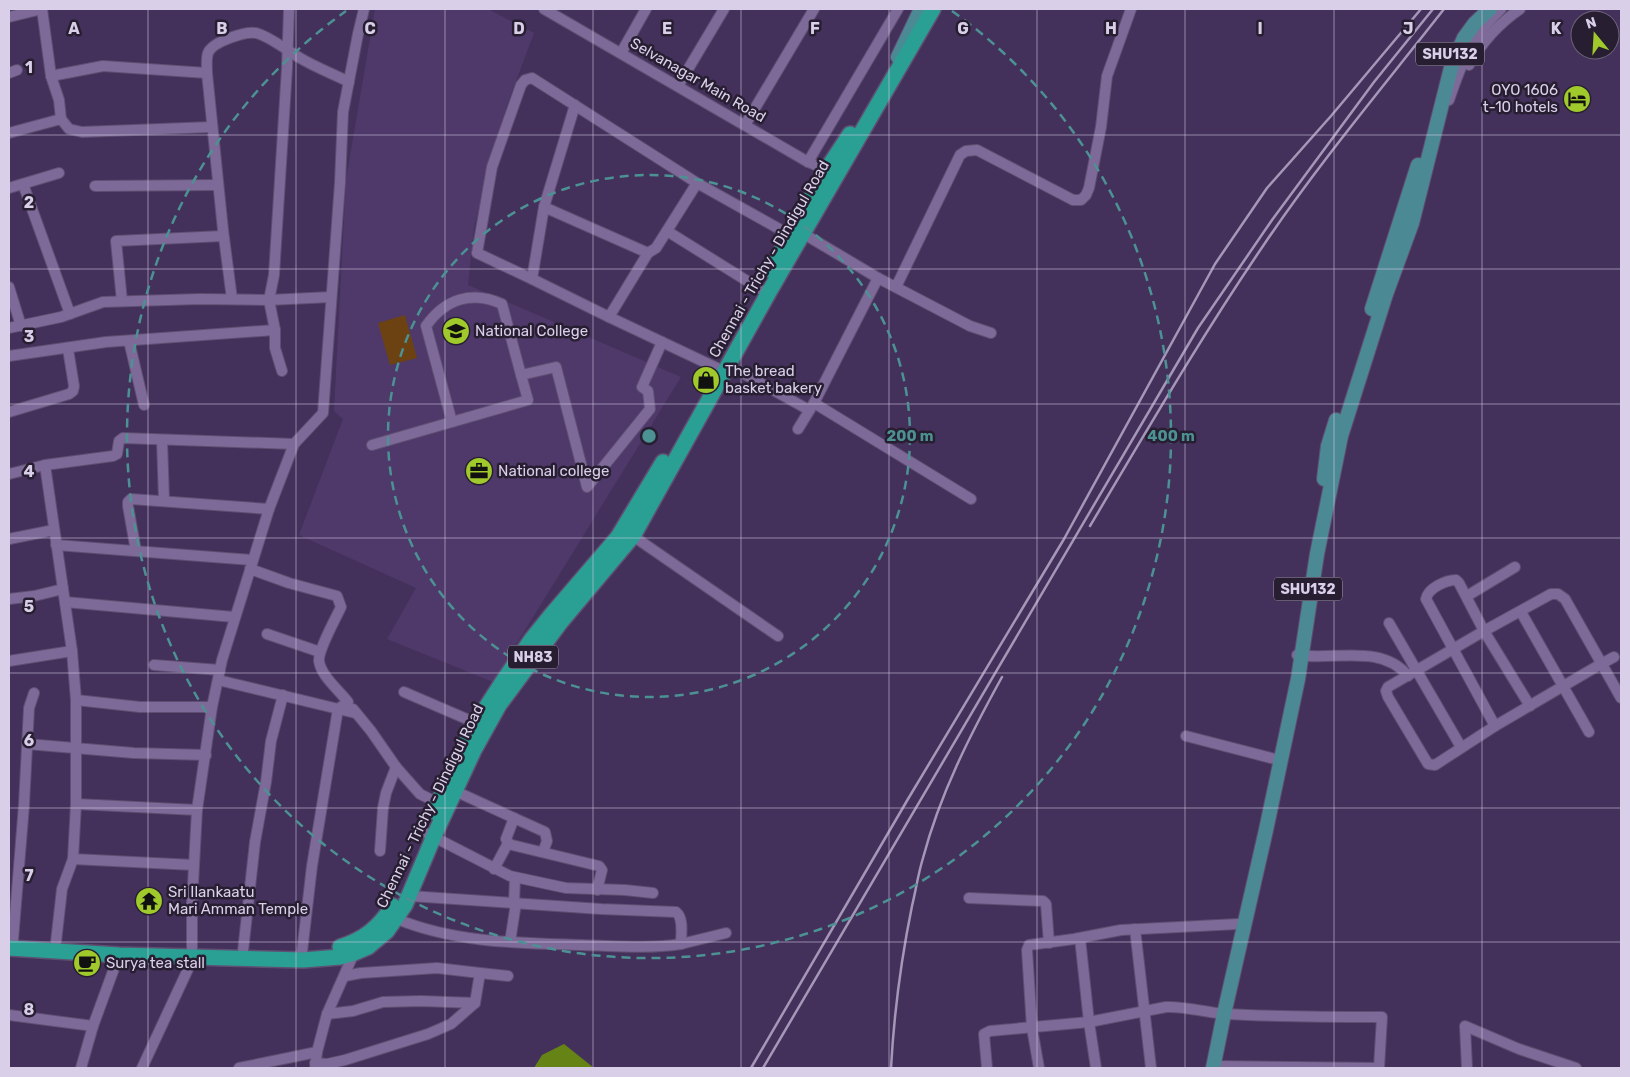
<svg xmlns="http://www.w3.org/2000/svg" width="1630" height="1077" viewBox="0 0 1630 1077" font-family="Rubik,sans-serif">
  <rect width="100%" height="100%" fill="#44315b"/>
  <polygon fill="#4f396a" points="375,9 488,9 534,33 507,105 474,227 468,285 681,377 493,682 387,639 416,588 299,535 343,419 334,411 346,180"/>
  <polygon fill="#6d4212" points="405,315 417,358 390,365 378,323"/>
  <polygon fill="#668315" points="564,1044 594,1068 534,1068 542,1055"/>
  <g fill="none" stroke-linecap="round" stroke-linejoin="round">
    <g stroke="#5f4f72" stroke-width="12">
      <g id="minor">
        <polyline points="544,9 808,162 832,172"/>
        <polyline points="9,17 42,9"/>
        <polyline points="621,53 646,9"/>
        <path d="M1469 65C1482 42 1498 24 1520 9"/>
        <polyline points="9,73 17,70"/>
        <polyline points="207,73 223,230 232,299"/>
        <path d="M51 76 103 66 207 73C207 67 206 59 208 53 212 42 245 31 256 33 269 36 288 51 300 58 315 67 333 74 349 82"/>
        <polyline points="678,86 724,9"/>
        <path d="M1449 100C1462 62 1471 37 1501 9"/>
        <polyline points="61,119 69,129 82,132 212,127"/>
        <polyline points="745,125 814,9"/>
        <polyline points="9,133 61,119 59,100 51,76 42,9"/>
        <polyline points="808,162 898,9"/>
        <polyline points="697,183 656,248 648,253 544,207 532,279 477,253 492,167 521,85 525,80 532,78 697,183 790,235"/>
        <polyline points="23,184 70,314"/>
        <polyline points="95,186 218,185"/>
        <polyline points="9,188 59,173"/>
        <polyline points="544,207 575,105"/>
        <polyline points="667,231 760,289"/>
        <polyline points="799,231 878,278 970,326 991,333"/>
        <polyline points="532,279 609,317 717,368"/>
        <polyline points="9,287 21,326"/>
        <polyline points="896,287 960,155 966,151 977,150 1073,200 1081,200 1086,195 1089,188 1101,127 1107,76 1131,9"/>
        <polyline points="122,301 116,241 223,236"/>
        <polyline points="609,317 648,253"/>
        <polyline points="9,328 61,317 103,302 200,299 269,300 331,297"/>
        <polyline points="129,341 144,405"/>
        <polyline points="9,356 106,342 275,330"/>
        <polyline points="728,365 809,410"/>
        <polyline points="282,371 275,348 275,330 269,300 274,275 287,68 289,9"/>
        <polyline points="814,403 971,499"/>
        <polyline points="9,412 69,394 73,391 74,386 68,349"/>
        <path d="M452 422 426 326C445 299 472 290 502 304L521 375"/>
        <polyline points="798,429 814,403 878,278"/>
        <polyline points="162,440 164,500"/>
        <polyline points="372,445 528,400 521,375 556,367 587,487 650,409 648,391 642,387 662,342"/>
        <polyline points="9,474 45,465"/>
        <polyline points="633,536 778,636"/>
        <polyline points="9,539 54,530"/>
        <polyline points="56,545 252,560"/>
        <polyline points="136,551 128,506 128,502 131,499 269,509"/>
        <path d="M250 569 289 583 337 596 341 607C336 618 318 650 319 661 321 676 339 690 348 702L338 709 312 866 302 952"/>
        <polyline points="1467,596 1515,567"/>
        <polyline points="9,599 34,596 63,589"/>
        <polyline points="65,602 234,617"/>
        <polyline points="1521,612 1589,732"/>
        <polyline points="1389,623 1461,747"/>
        <polyline points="267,634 320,652"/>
        <path d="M1297 655C1333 661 1382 643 1408 676"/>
        <polyline points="1614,657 1601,664 1495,726 1435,765 1428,764 1388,697 1386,691 1388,687 1484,631 1551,594 1558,594 1565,599 1621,698"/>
        <polyline points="9,661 72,651"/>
        <polyline points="154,665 220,670"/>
        <polyline points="218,680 355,713"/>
        <polyline points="404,692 476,723"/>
        <polyline points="76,700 140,707 212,707"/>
        <polyline points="353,709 371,731 396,767 420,794 438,803"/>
        <path d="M1495 726 1426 599C1428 588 1446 580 1456 580L1459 583 1484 631 1530 706"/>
        <polyline points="1186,736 1275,759"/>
        <polyline points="27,744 134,753 206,755"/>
        <polyline points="455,791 514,818 506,839 508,843 512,845 599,866 602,870 597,890"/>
        <polyline points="76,804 197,810"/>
        <polyline points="514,818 545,832 547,841 543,852"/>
        <polyline points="426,833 510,876 566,888 625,890 653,893"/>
        <polyline points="380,851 383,808 386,793 396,767"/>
        <polyline points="73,859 194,865"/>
        <polyline points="494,869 508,843"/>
        <polyline points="969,898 1043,901 1046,904 1049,943"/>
        <polyline points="514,903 515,878"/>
        <path d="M397 919C455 943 520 943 582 945 616 946 647 949 681 944 681 934 684 918 676 912L601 909 410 896"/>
        <polyline points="1135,929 1151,1068"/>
        <polyline points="1080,938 1089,1022 1096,1068"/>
        <polyline points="13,940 24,805 29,708 34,693"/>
        <polyline points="56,942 62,889 73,859 76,804 76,700 72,651 45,465 113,456 117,454 119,441 123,438 294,444"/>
        <polyline points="510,942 516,903"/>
        <polyline points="681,944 726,933"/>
        <polyline points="243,951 255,842 266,782 271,741 283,695"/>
        <polyline points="480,973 508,976"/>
        <polyline points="327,1014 353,1011 383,1002 421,1001 475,1003"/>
        <polyline points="9,1015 93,1026"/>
        <polyline points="315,1063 327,1064 345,1060 428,1034 451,1024 475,1003 480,973 437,968 361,973 345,976"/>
        <polyline points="81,1068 93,1026 119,955"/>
        <polyline points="142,1068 189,967 192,950 192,903 197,810 212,707 222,660 269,509 294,444 323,413 340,183 343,112 358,34 364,9"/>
        <polyline points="239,1068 317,1052"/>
        <polyline points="315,1068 317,1052 327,1014 354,953"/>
        <path d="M987 1068 984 1034 990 1031 1089 1022 1166 1007C1186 1006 1206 1013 1227 1014 1279 1017 1330 1017 1382 1017L1379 1068 1214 1066"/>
        <polyline points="1039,1068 1032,1028 1027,950 1029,945 1074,939 1121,930 1238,924"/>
        <polyline points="1467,1068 1465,1026 1519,1049 1576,1068"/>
      </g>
    </g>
    <g stroke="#5f4f72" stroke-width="16">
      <g id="major">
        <polyline points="898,57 921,9"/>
        <polyline points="1372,309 1418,165"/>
        <polyline points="1324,479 1328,446 1336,420"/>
        <polyline points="1213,1068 1224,1014 1266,830 1298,679 1317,554 1341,436 1386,294 1412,223 1451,68 1464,38 1475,23 1490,9"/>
      </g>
    </g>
    <g stroke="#5f4f72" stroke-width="18">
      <g id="highway">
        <polyline points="771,270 827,169 850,134"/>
        <polyline points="434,812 455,764 476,723 503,681 531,640 552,614 618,537 663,462"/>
        <path d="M340 947C365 939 378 928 393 906"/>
        <polyline points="9,948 119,955 303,960 340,957 354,953 368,947 387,931 405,905 434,836 474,750 499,705 560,623 633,536 769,292 933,9"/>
      </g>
    </g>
    <use href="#minor" stroke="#7e6a98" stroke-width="10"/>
    <use href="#major" stroke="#4b8a95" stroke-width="14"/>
    <use href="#highway" stroke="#29a093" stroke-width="15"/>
    <g stroke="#a597b7" stroke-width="2.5">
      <path d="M1090 526C1146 432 1201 337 1263 246 1318 164 1383 87 1444 9"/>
      <polyline points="751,1068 908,799 1064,539 1215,264 1267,188 1331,116 1421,9"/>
      <polyline points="763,1068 1198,328 1272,220 1374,82 1433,9"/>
      <path d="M891 1068C894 1013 901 960 912 906 916 890 918 874 923 858 940 794 970 735 1002 677"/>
    </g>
  </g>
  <path fill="none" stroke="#d9cfe9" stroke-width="1" stroke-opacity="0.55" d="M148 9V1068M296 9V1068M445 9V1068M593 9V1068M741 9V1068M889 9V1068M1037 9V1068M1185 9V1068M1334 9V1068M1482 9V1068M9 135H1621M9 269H1621M9 404H1621M9 538H1621M9 673H1621M9 808H1621M9 942H1621"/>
  <g fill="none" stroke="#4c9193" stroke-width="2.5" stroke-dasharray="9 6">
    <circle cx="649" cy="436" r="261"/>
    <path d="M952 11A522 522 0 1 1 346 11"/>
  </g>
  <defs>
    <g id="hotel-disc" transform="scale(1.4375)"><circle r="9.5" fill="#a0c92c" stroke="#271e31"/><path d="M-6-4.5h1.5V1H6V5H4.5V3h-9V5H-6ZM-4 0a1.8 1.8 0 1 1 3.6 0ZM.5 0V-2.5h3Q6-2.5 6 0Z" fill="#111"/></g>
    <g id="university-disc" transform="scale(1.4375)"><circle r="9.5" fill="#a0c92c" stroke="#271e31"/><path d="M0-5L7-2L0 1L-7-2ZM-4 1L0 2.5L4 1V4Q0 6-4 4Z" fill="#111"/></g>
    <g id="shop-disc" transform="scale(1.4375)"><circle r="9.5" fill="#a0c92c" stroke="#271e31"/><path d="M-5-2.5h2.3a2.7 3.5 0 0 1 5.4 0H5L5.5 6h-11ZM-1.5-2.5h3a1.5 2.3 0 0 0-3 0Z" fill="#111"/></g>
    <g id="office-disc" transform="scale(1.4375)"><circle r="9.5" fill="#a0c92c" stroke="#271e31"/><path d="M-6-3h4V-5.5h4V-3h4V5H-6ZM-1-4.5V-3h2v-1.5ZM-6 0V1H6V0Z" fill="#111"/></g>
    <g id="temple-disc" transform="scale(1.4375)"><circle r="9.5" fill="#a0c92c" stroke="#271e31"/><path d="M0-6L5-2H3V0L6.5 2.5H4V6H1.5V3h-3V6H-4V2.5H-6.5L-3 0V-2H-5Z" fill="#111"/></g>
    <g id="cafe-disc" transform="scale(1.4375)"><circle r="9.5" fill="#a0c92c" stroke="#271e31"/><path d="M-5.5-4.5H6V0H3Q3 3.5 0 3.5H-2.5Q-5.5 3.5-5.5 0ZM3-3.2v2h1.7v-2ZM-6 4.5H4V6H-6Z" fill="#111"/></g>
  </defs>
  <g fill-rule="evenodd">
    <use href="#hotel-disc" x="1577" y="99"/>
    <use href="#university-disc" x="456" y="331"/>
    <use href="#shop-disc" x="706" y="380"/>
    <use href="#office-disc" x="479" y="471"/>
    <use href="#temple-disc" x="149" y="901"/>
    <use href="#cafe-disc" x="87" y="963"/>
  </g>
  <g text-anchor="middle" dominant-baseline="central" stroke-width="5" stroke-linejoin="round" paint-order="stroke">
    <g fill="#271e31" stroke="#a49ab2" stroke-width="1">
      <rect x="1416" y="42.5" width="68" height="23" rx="4"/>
      <rect x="1274" y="577.5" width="68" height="23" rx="4"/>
      <rect x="508" y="645.5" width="50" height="23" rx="4"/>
    </g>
    <g font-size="14" font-weight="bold" fill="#d9cfe9">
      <text x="1450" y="54">SHU132</text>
      <text x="1308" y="589">SHU132</text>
      <text x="533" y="657">NH83</text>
    </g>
    <g font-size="15" fill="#d9cfe9" stroke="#271e31">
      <text transform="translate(698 80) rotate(30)">Selvanagar Main Road</text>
      <text transform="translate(769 259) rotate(-60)">Chennai - Trichy - Dindigul Road</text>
      <text transform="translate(430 806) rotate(-64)">Chennai - Trichy - Dindigul Road</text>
    </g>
    <g font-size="15" fill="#d9cfe9" stroke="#271e31" text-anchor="start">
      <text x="1558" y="90" text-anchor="end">OYO 1606<tspan x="1558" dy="17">t-10 hotels</tspan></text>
      <text x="475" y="331">National College</text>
      <text x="725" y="371">The bread<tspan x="725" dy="17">basket bakery</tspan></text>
      <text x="498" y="471">National college</text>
      <text x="168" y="892">Sri Ilankaatu<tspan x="168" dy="17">Mari Amman Temple</tspan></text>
      <text x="106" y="963">Surya tea stall</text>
    </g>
  </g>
  <g font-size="16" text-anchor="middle" font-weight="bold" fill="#d9cfe9" stroke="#271e31" stroke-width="5" stroke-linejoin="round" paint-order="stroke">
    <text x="74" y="34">A</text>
    <text x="222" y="34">B</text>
    <text x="370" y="34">C</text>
    <text x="519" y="34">D</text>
    <text x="667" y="34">E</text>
    <text x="815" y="34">F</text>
    <text x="963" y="34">G</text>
    <text x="1111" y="34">H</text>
    <text x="1260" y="34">I</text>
    <text x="1408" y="34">J</text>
    <text x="1556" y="34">K</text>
    <text x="29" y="73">1</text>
    <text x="29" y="208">2</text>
    <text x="29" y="342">3</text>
    <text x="29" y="477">4</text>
    <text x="29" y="612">5</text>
    <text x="29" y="746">6</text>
    <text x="29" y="881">7</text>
    <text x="29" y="1015">8</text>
  </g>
  <circle cx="649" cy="436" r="8" fill="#4c9193" stroke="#271e31" stroke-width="2.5"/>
  <g font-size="15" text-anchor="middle" font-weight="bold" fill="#4c9193" stroke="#271e31" stroke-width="5" stroke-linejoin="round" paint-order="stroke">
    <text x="910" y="441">200 m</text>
    <text x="1171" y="441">400 m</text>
  </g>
  <rect width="1630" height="1077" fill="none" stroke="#d9cfe9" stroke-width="20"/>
  <g transform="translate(1595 35) rotate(342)"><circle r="24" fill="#271e31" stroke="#6e657b"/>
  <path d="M0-4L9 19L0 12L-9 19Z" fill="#a0c92c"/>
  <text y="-8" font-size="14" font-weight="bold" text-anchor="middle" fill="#d9cfe9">N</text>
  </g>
</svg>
